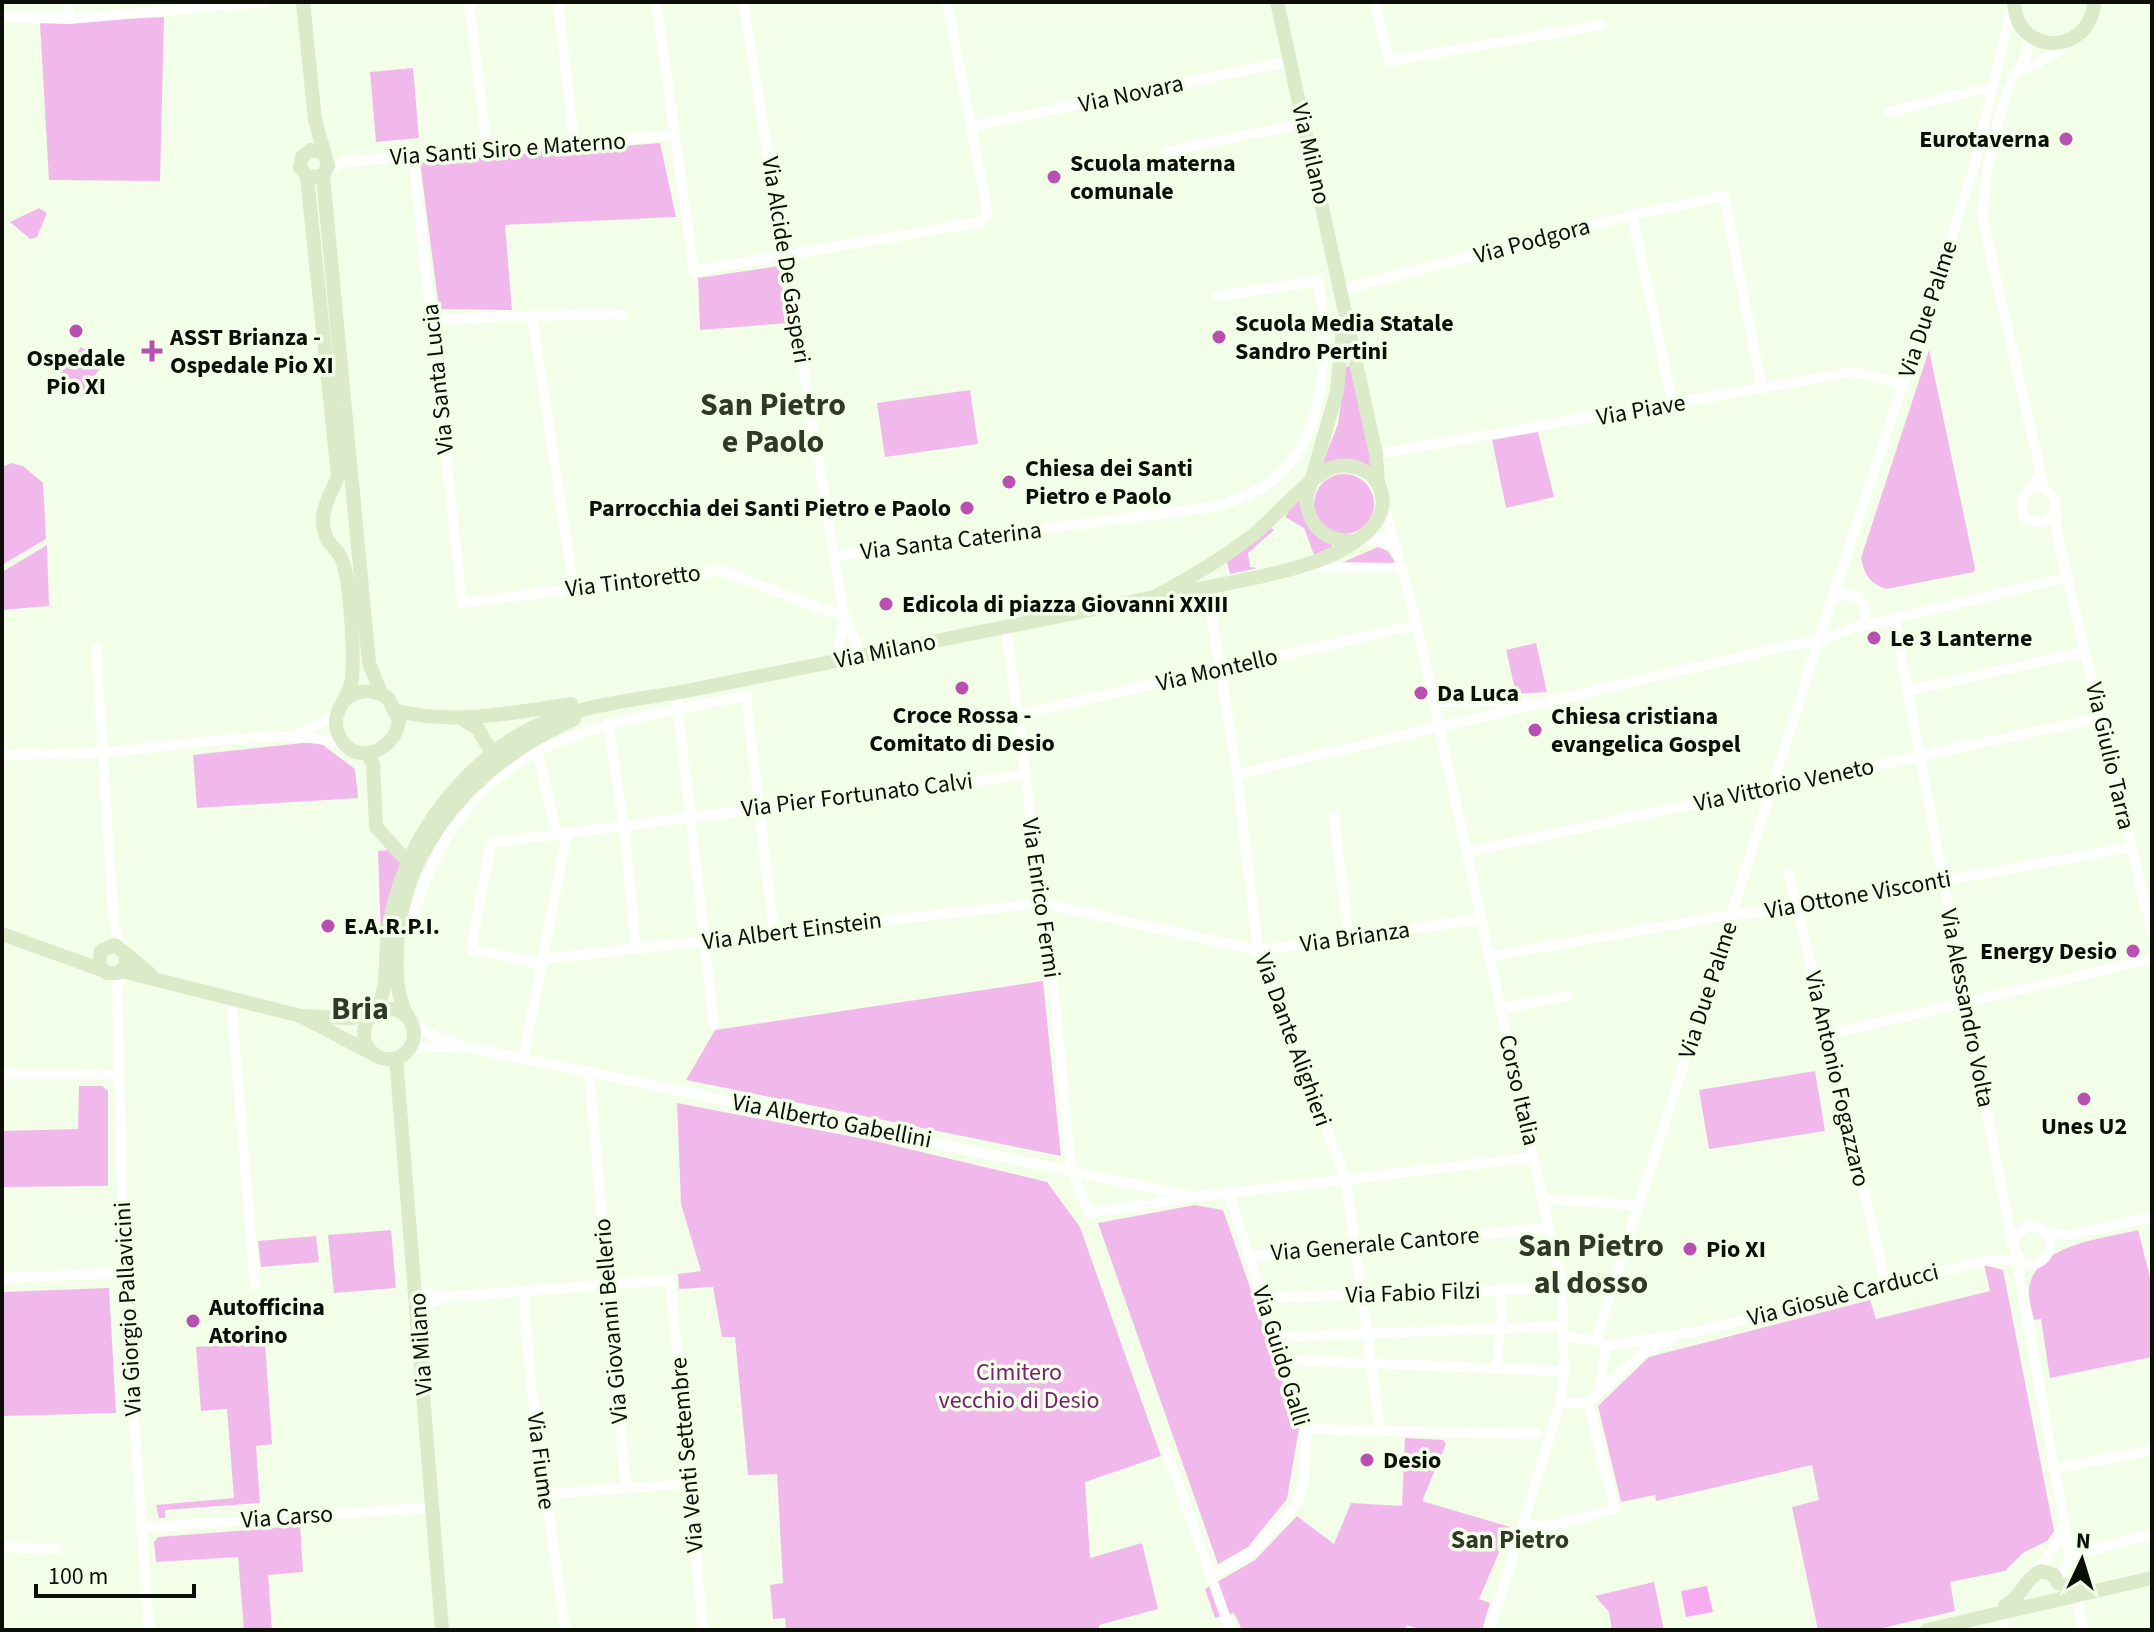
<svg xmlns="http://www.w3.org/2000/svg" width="2154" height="1632" viewBox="0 0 2154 1632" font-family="'Source Sans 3',sans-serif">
  <rect width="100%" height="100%" fill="#f3fee8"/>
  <g fill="#f1b9eb">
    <polygon points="164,17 160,181 49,180 40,23"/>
    <polygon points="413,68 419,138 376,142 370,72"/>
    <polygon points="660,143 676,217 505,225 512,310 439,309 420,162"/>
    <polygon points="39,208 47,213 37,237 30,239 10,222"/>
    <polygon points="779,266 788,323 700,330 698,278"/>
    <polygon points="81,347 104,364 82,392 60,374"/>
    <path d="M1929 350 1975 568 1974 572 1886 589C1869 583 1865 575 1861 558Z"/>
    <path d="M1352 365 1373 469C1356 456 1342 457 1322 465L1338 424 1346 367Z"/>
    <polygon points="970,390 978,444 885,457 877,403"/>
    <polygon points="1538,432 1554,497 1506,508 1492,440"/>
    <polygon points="11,463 23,466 43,483 46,539 2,565 2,467"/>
    <circle cx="1344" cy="504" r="30"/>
    <polygon points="1302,500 1332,544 1332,547 1314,555 1304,528 1285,517 1295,501"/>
    <polygon points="1271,528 1274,530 1248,553 1250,567 1258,568 1230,574 1227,562"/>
    <polygon points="47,545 49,606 2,610 2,572"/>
    <polygon points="1378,547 1388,551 1396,564 1341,563"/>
    <polygon points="1536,643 1547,692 1516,694 1506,650"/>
    <polygon points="312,742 320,743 355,769 358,798 197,808 193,755"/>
    <polygon points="388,850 400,858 400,867 381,939 378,851"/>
    <polygon points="1043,981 1061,1156 686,1080 715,1030"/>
    <polygon points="1815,1071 1825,1131 1709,1149 1699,1090"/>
    <polygon points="79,1086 102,1086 108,1091 108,1186 2,1187 2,1131 78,1129"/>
    <polygon points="677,1103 875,1141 1047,1182 1080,1227 1161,1456 1085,1482 1090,1558 1142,1543 1158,1609 1099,1625 1099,1630 786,1630 785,1618 773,1619 770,1585 783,1583 777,1474 748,1475 735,1337 722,1337 713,1287 679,1289 678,1274 701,1271 681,1204"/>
    <polygon points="1195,1205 1223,1210 1299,1428 1287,1499 1248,1547 1218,1564 1098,1223"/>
    <polygon points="391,1230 396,1288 334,1293 328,1235"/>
    <path d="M2138 1230 2152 1285V1357L2050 1378 2041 1319 2034 1320C2032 1311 2028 1298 2029 1288 2036 1244 2102 1239 2138 1230Z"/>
    <polygon points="316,1236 319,1262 261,1267 258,1241"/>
    <polygon points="1984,1265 2003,1270 2054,1531 2047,1541 2023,1553 2005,1571 1950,1582 1955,1611 1874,1630 1818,1630 1792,1507 1819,1500 1812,1465 1656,1501 1655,1495 1621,1502 1598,1406 1649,1357 1870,1300 1876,1319 1990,1291"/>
    <polygon points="109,1288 116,1413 2,1416 2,1292"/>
    <polygon points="265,1342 272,1444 256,1446 260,1503 165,1510 165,1518 159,1518 156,1505 234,1498 227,1409 201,1411 196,1347"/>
    <polygon points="1405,1438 1443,1440 1446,1444 1422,1501 1510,1527 1479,1599 1490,1603 1482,1630 1421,1630 1407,1625 1405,1630 1242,1630 1234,1613 1215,1618 1205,1589 1255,1560 1297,1516 1334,1544 1351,1503 1402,1506"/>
    <polygon points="300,1526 303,1572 268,1575 272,1630 244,1630 238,1557 156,1562 154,1542 158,1537"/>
    <polygon points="1654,1582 1664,1630 1612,1630 1609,1612 1595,1596"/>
  </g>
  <polygon fill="#f8abf1" points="1707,1586 1713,1612 1686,1617 1681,1591"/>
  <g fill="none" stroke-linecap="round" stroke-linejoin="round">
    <g stroke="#fff" stroke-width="10">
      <polyline points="68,2 69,19"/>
      <polyline points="469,2 487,150"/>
      <polyline points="558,2 574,144"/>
      <polyline points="656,2 694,271 980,222 988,215 947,2"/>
      <polyline points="743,2 844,616 862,655"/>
      <polyline points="1375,2 1389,61 1601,25"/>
      <polyline points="2,17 69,19 264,2"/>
      <path d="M2029 36C2028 62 2017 66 2009 87 1996 124 1982 182 1983 221L2044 488"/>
      <polyline points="2020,71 2053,55 2068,42"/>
      <polyline points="1889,112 1992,87"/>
      <polyline points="972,126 1291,61"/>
      <polyline points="1166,152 1304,123"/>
      <polyline points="413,156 462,603 721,570 830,612 844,613"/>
      <polyline points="326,172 343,162 673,135"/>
      <polyline points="1632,215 1673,405"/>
      <polyline points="1341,290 1632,215 1724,196 1762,389"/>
      <polyline points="532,316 623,314"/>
      <polyline points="432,319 532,316 574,589"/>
      <polyline points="1376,454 1854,372 1904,385"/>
      <path d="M2032 489 2044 488 2056 500 2054 515 2043 523 2026 519C2013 500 2031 491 2040 474"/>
      <polyline points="1383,501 1417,625 1562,1288 1564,1371 1560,1403 1490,1630"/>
      <polyline points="2056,512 2056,530 2152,934"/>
      <polyline points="1355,541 1382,539 1398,549"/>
      <path d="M834 556 1219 506C1240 498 1263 491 1279 475 1328 429 1329 342 1318 281L1217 296"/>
      <polyline points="1307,567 1403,568"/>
      <polyline points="1209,600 1237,774 1258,950 1346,1180 1380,1429"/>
      <polyline points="1894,619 2012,1244"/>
      <polyline points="1006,627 1055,1002 1071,1169 1089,1213 1190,1198"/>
      <polyline points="1860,627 2068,577"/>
      <polyline points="96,648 114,927 124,950"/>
      <polyline points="836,660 844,618"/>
      <polyline points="1907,691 2085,652"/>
      <polyline points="676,692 714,1025"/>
      <polyline points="1433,702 1528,702"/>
      <polyline points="1017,715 1417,625"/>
      <polyline points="608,724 624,827 636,949"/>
      <polyline points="299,734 336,715"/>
      <polyline points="537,750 557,835"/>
      <path d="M2 755C37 754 72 754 107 752 167 748 295 724 346 746"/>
      <polyline points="1237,774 1796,644 1819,642 1863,623 1866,608 1858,597 1843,594 1832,602"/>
      <polyline points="1334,817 1349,938"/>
      <polyline points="1467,852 2100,718"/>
      <polyline points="1789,873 1886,1285"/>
      <path d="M409 929C464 738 574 730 746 696L774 933"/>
      <polyline points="1490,956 1732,915 1796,908 2131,847"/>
      <polyline points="543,959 1041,903 1258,950 1482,919"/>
      <polyline points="542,964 471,949 491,843 1023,775"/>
      <polyline points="122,971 117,988 124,1273 149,1630"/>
      <polyline points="231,998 255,1285"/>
      <polyline points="1501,1008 1568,996"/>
      <polyline points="410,1020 429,1034 467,1047 1196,1197 1534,1157"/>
      <polyline points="1826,1035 2152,959"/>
      <polyline points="407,1052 421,1047 455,1047"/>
      <polyline points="523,1059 567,834"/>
      <polyline points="2,1074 120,1074"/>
      <polyline points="1544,1199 1639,1205"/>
      <polyline points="2046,1233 2069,1235 2152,1217"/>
      <polyline points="1248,1256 1549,1228"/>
      <polyline points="2016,1256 2070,1556 2058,1583"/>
      <polyline points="2,1278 124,1273"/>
      <polyline points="416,1289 444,1297 670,1280 703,1630"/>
      <polyline points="523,1291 531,1385 565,1630"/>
      <polyline points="1263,1298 1562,1288"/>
      <polyline points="418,1309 444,1297"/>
      <polyline points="1563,1336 1600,1341"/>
      <polyline points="1277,1337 1562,1326"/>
      <polyline points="1596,1339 1830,605 1973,171 2013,2"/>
      <path d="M1605 1346 1693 1332 1985 1261 2012 1260 2034 1265C2051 1258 2055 1243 2043 1230L2029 1226 2017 1233 2012 1244 2021 1261"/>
      <polyline points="1286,1360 1564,1371"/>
      <polyline points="1497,1369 1499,1330 1502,1326 1501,1289"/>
      <polyline points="1600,1392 1605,1346"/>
      <polyline points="1560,1403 1588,1403 1646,1350 1671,1340"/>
      <polyline points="1306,1429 1538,1434"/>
      <polyline points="1167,1452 1230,1630"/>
      <polyline points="2053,1469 2152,1450"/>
      <polyline points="626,1488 690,1484"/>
      <polyline points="545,1494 626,1488 589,1072"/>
      <polyline points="1524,1522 1545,1527 1615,1509 1588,1403"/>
      <polyline points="140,1528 433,1507"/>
      <polyline points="2,1547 57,1549"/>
      <polyline points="2070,1556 2152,1534"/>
      <polyline points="2037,1572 2060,1537 2063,1527"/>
      <polyline points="1212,1576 1251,1553 1297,1504 1304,1480 1306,1429 1229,1195"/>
      <polyline points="2076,1594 2083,1630"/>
      <polyline points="2001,1611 2005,1630"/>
    </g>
    <g stroke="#dbeac9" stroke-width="14">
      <polyline points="303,2 315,120 328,166 323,176 307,177 300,167 302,157 311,150 322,152"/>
      <polyline points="1277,2 1376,454 1378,484"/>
      <path d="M2014 2C2016 57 2091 56 2094 2"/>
      <polyline points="323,176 369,663 381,693"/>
      <path d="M307 177 338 476C333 490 322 507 323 521 324 548 339 546 343 563 351 587 354 653 352 679 350 698 331 711 337 730 348 768 394 755 399 721L388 698C372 688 358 689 343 701"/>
      <path d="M1343 328 1337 391 1306 499C1309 528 1326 542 1355 541"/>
      <path d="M397 711C457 725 511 713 571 704"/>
      <polyline points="464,720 478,729 492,753 490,760"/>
      <polyline points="367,754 373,764 376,827 408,862"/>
      <polyline points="2,934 102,970"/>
      <polyline points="126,955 126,965 119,973 107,973 99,966 101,951 115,945 150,974"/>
      <polyline points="122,971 301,1016 373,1054"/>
      <circle cx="389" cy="1034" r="25"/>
      <path d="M301 1016 351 1018 374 1014C390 988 384 962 388 932 399 861 435 802 489 756 549 705 618 704 691 690 842 659 994 630 1145 599 1198 588 1295 575 1340 551 1364 538 1393 517 1379 486 1371 470 1351 462 1334 467 1313 473 1272 520 1252 536 1221 560 1188 579 1154 597"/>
      <path d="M410 1020C396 998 396 975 397 949 401 842 481 761 574 719"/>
      <polyline points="396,1058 442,1630"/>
      <path d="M2005 1606C2022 1597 2026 1576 2042 1571L2054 1575 2058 1583 2085 1593"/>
      <polyline points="1927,1630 2152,1578"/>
    </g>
  </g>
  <g fill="#b850b2" stroke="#f3fee8" stroke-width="3">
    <circle cx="2066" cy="139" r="8"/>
    <circle cx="1054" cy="177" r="8"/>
    <circle cx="76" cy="331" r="8"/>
    <circle cx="1219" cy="337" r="8"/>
    <path d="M148 339h8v8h8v8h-8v8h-8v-8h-8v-8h8z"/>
    <circle cx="1009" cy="482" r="8"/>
    <circle cx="967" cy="508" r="8"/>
    <circle cx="886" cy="604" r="8"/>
    <circle cx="1874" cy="638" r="8"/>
    <circle cx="962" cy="688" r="8"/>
    <circle cx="1421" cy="693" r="8"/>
    <circle cx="1535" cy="730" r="8"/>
    <circle cx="328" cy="926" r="8"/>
    <circle cx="2133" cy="951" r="8"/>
    <circle cx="2084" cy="1099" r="8"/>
    <circle cx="1690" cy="1249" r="8"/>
    <circle cx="193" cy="1321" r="8"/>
    <circle cx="1367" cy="1460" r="8"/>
  </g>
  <g text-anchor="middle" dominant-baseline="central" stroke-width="7" stroke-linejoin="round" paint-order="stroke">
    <g font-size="24" fill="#0b0f08" stroke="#f3fee8">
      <text transform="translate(1131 94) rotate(-12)">Via Novara</text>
      <text transform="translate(508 149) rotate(-4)">Via Santi Siro e Materno</text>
      <text transform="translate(1311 154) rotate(77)">Via Milano</text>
      <text transform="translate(1532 241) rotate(-15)">Via Podgora</text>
      <text transform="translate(786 260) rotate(81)">Via Alcide De Gasperi</text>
      <text transform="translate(1928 309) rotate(-72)">Via Due Palme</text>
      <text transform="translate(438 379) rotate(-96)">Via Santa Lucia</text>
      <text transform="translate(1641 410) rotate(-10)">Via Piave</text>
      <text transform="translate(951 541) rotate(-7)">Via Santa Caterina</text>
      <text transform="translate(633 581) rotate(-7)">Via Tintoretto</text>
      <text transform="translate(885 651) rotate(-11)">Via Milano</text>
      <text transform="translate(1217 670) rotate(-13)">Via Montello</text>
      <text transform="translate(2110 756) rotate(77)">Via Giulio Tarra</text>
      <text transform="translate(1784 785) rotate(-12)">Via Vittorio Veneto</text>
      <text transform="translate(857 795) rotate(-7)">Via Pier Fortunato Calvi</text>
      <text transform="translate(1858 895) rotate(-10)">Via Ottone Visconti</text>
      <text transform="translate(1041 898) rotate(82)">Via Enrico Fermi</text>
      <text transform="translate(792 931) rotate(-7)">Via Albert Einstein</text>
      <text transform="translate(1355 937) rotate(-8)">Via Brianza</text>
      <text transform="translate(1708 990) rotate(-72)">Via Due Palme</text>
      <text transform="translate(1967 1008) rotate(79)">Via Alessandro Volta</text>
      <text transform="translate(1293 1040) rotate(70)">Via Dante Alighieri</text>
      <text transform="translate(1837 1079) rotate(77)">Via Antonio Fogazzaro</text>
      <text transform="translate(1519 1090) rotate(77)">Corso Italia</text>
      <text transform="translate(832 1121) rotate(11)">Via Alberto Gabellini</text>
      <text transform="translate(1375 1244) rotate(-5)">Via Generale Cantore</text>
      <text transform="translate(1413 1293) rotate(-2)">Via Fabio Filzi</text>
      <text transform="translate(1843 1295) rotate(-14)">Via Giosuè Carducci</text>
      <text transform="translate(128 1309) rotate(-93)">Via Giorgio Pallavicini</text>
      <text transform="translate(611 1321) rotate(-95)">Via Giovanni Bellerio</text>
      <text transform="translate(421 1344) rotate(-94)">Via Milano</text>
      <text transform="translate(1281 1356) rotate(73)">Via Guido Galli</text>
      <text transform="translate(687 1455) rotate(-95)">Via Venti Settembre</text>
      <text transform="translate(541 1461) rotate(83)">Via Fiume</text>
      <text transform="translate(287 1517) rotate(-4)">Via Carso</text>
    </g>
    <g font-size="24" font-weight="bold" fill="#0b0f08" stroke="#f3fee8" text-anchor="start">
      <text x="2050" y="139" text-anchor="end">Eurotaverna</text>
      <text x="1070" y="163">Scuola materna<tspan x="1070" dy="28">comunale</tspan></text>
      <text x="1235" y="323">Scuola Media Statale<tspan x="1235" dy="28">Sandro Pertini</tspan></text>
      <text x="170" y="337">ASST Brianza -<tspan x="170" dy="28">Ospedale Pio XI</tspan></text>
      <text x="76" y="358" text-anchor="middle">Ospedale<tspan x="76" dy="28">Pio XI</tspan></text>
      <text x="1025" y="468">Chiesa dei Santi<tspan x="1025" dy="28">Pietro e Paolo</tspan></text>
      <text x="951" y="508" text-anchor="end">Parrocchia dei Santi Pietro e Paolo</text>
      <text x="902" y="604">Edicola di piazza Giovanni XXIII</text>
      <text x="1890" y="638">Le 3 Lanterne</text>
      <text x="1437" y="693">Da Luca</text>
      <text x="962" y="715" text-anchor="middle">Croce Rossa -<tspan x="962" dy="28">Comitato di Desio</tspan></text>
      <text x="1551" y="716">Chiesa cristiana<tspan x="1551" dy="28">evangelica Gospel</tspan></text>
      <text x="344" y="926">E.A.R.P.I.</text>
      <text x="2117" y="951" text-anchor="end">Energy Desio</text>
      <text x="2084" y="1126" text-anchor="middle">Unes U2</text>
      <text x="1706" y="1249">Pio XI</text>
      <text x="209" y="1307">Autofficina<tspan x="209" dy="28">Atorino</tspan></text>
      <text x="1383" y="1460">Desio</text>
    </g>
    <g font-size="24" fill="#751e72" stroke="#f3fee8">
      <text x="1019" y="1372">Cimitero<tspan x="1019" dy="28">vecchio di Desio</tspan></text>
    </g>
    <g font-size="26" font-weight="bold" fill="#303827" stroke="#f3fee8">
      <text x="1510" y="1539">San Pietro</text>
    </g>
    <g font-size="32" font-weight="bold" fill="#303827" stroke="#f3fee8">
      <text x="773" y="405">San Pietro<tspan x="773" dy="37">e Paolo</tspan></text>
      <text x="360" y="1009">Bria</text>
      <text x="1591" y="1246">San Pietro<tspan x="1591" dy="37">al dosso</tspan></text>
    </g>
  </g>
  <rect width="2154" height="1632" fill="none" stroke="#0b0f08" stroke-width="8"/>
  <g transform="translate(2082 1560) rotate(4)" stroke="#f3fee8" stroke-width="6" paint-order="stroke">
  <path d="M0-6L14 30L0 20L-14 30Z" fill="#0b0f08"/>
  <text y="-12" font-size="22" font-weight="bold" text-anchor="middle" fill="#0b0f08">N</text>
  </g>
  <path d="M36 1584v12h158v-12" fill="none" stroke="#0b0f08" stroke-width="4"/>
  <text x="48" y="1584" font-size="24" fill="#0b0f08" stroke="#f3fee8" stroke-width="6" paint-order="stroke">100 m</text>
</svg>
